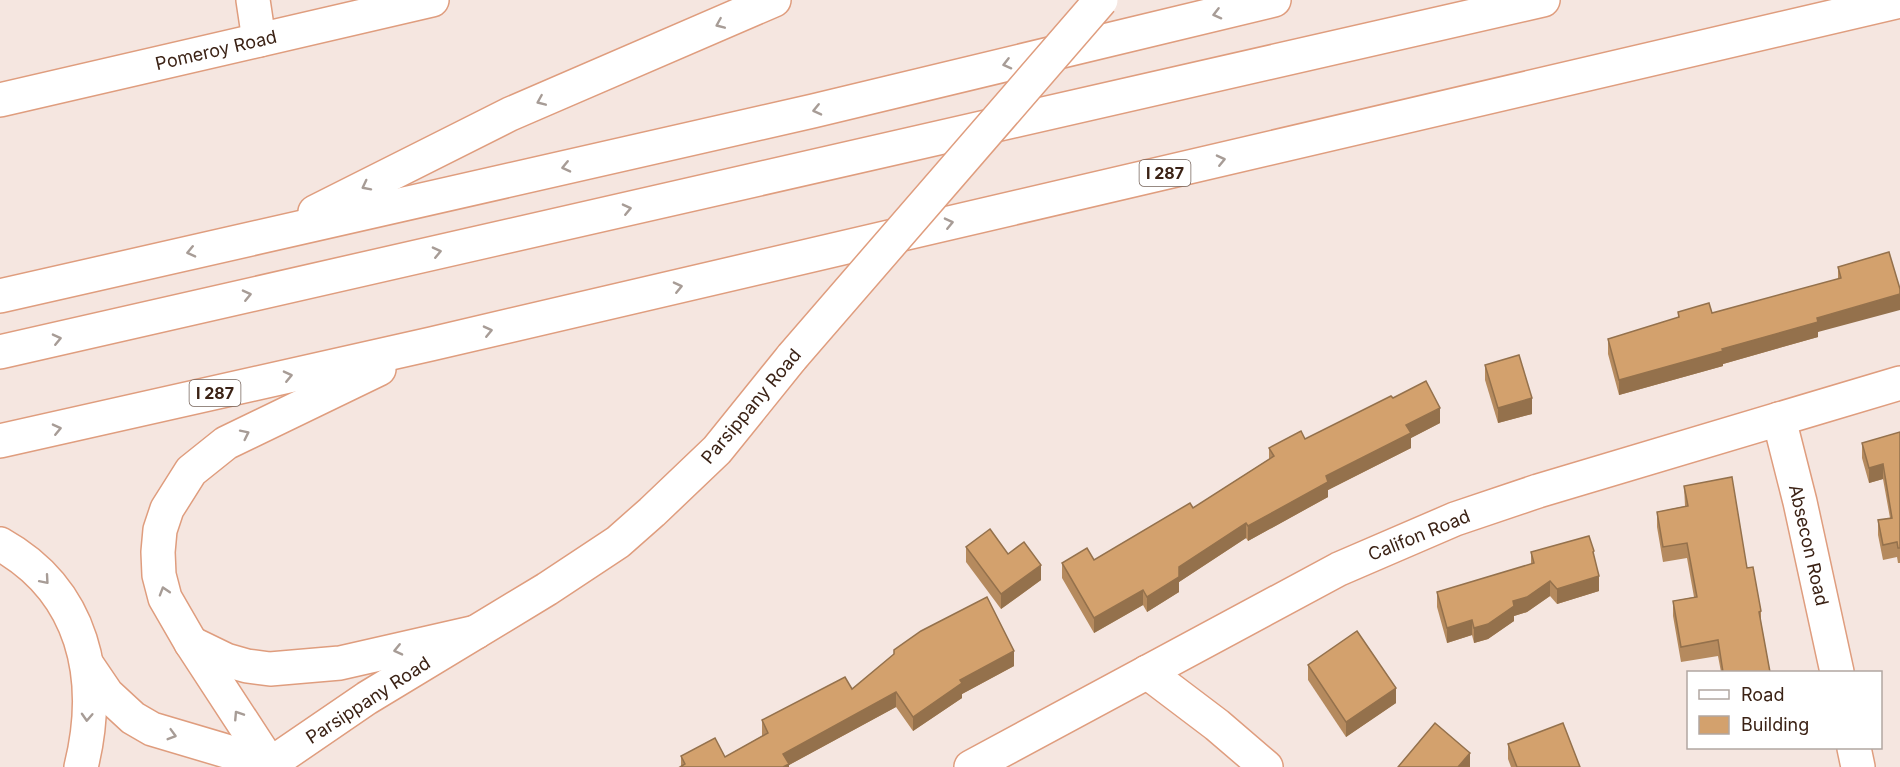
<svg xmlns="http://www.w3.org/2000/svg" width="1900" height="767" viewBox="0 0 1900 767" font-family="Inter,sans-serif">
  <rect width="100%" height="100%" fill="#f5e6e0"/>
  <g fill="none" stroke-linecap="round" stroke-linejoin="round">
    <g stroke="#df9d7e" stroke-width="36">
      <g id="minor">
        <polyline points="253,0 259,40"/>
        <polyline points="0,100 432,0"/>
        <polyline points="1779,419 1800,502 1837,672"/>
        <polyline points="1147,672 1217,725 1266,767"/>
        <polyline points="1854,748 1858,767"/>
        <polyline points="971,767 1339,569 1455,519 1538,491 1900,383"/>
      </g>
    </g>
    <g stroke="#df9d7e" stroke-width="36">
      <polyline id="major" points="266,767 367,698 547,589 618,542 652,512 717,450 792,357"/>
    </g>
    <g stroke="#df9d7e" stroke-width="36">
      <g id="highway">
        <polyline points="315,212 510,114 774,0"/>
        <polyline points="0,296 813,111 1274,0"/>
        <polyline points="0,352 1543,0"/>
        <polyline points="0,441 431,344 1900,1"/>
        <path d="M0 544C84 591 103 678 81 767"/>
        <polyline points="191,643 226,660 247,666 270,669 340,663 476,632"/>
        <polyline points="88,666 107,694 133,718 152,729 270,764"/>
        <polyline points="270,764 191,643 165,598 159,575 158,552 160,530 167,509 191,471 226,443 379,369"/>
      </g>
    </g>
    <use href="#minor" stroke="#fff" stroke-width="33"/>
    <use href="#major" stroke="#fff" stroke-width="33"/>
    <use href="#highway" stroke="#fff" stroke-width="33"/>
    <g stroke="#df9d7e" stroke-width="36" stroke-linecap="butt">
      <polyline id="major-bridge" points="792,357 1101,0"/>
    </g>
    <use href="#major-bridge" stroke="#fff" stroke-width="33"/>
  </g>
  <g fill="#b58a5e">
    <polygon points="1889,252 1818,332 1818,337 1723,364 1723,366 1619,395 1608,354 1608,339 1678,318 1678,312 1712,313 1838,279 1838,267"/>
    <polygon points="1485,365 1532,414 1498,423 1485,380"/>
    <polygon points="1393,398 1440,423 1411,438 1411,448 1328,490 1328,497 1248,541 1246,538 1179,582 1179,592 1147,612 1143,605 1094,633 1062,578 1062,563 1094,560 1193,508 1269,459 1269,448 1305,439"/>
    <polygon points="1900,432 1900,563 1898,563 1897,557 1883,560 1878,535 1878,520 1890,518 1883,479 1869,483 1862,458 1862,443"/>
    <polygon points="1684,486 1747,568 1761,611 1761,622 1770,672 1721,672 1718,656 1681,662 1673,616 1673,601 1694,597 1687,558 1663,562 1657,527 1657,512 1685,506"/>
    <polygon points="966,547 1008,554 1041,580 1001,609 966,562"/>
    <polygon points="1531,552 1594,557 1599,591 1557,604 1550,596 1527,612 1514,616 1514,621 1488,639 1474,643 1472,635 1447,643 1437,607 1437,592 1531,564"/>
    <polygon points="894,650 1014,666 962,694 962,698 913,731 896,707 789,765 789,767 681,767 681,756 725,757 762,736 762,720 852,689 894,655"/>
    <polygon points="1308,665 1396,703 1346,737 1308,680"/>
    <polygon points="1508,744 1580,767 1511,767 1508,759"/>
  </g>
  <g fill="#94714c">
    <polygon points="1900,294 1900,310 1818,332 1818,337 1723,364 1723,366 1619,395 1619,380 1722,349 1817,318"/>
    <polygon points="1532,398 1532,414 1498,423 1498,408"/>
    <polygon points="1440,408 1440,423 1411,438 1411,448 1328,490 1328,497 1248,541 1248,526 1406,425"/>
    <polygon points="1883,464 1883,479 1869,483 1869,468"/>
    <polygon points="1246,523 1246,538 1179,582 1179,592 1147,612 1147,597 1179,567"/>
    <polygon points="1041,565 1041,580 1001,609 1001,594"/>
    <polygon points="1599,576 1599,591 1557,604 1557,589"/>
    <polygon points="1550,581 1550,596 1527,612 1514,616 1514,621 1488,639 1474,643 1474,628 1513,601"/>
    <polygon points="1143,590 1143,605 1094,633 1094,618"/>
    <polygon points="1472,620 1472,635 1447,643 1447,628"/>
    <polygon points="1014,651 1014,666 962,694 962,698 913,731 913,717 960,680"/>
    <polygon points="1396,688 1396,703 1346,737 1346,722"/>
    <polygon points="896,692 896,707 789,765 789,767 783,767 783,754"/>
    <polygon points="1470,753 1470,767 1458,767"/>
  </g>
  <g fill="#d3a16d" stroke="#94714c" stroke-width="1.5">
    <polygon points="1889,252 1900,289 1900,294 1817,318 1818,322 1722,349 1723,351 1619,380 1608,339 1679,317 1678,312 1709,303 1712,313 1841,278 1838,267"/>
    <polygon points="1519,355 1532,398 1498,408 1485,365"/>
    <polygon points="1426,381 1440,408 1406,425 1411,433 1326,476 1328,482 1248,526 1246,523 1179,567 1179,577 1147,597 1143,590 1094,618 1062,563 1087,548 1094,560 1190,503 1193,508 1274,456 1269,448 1301,431 1305,439 1391,396 1393,398"/>
    <polygon points="1900,432 1900,548 1898,548 1897,542 1883,545 1878,520 1892,518 1883,464 1869,468 1862,443"/>
    <polygon points="1732,477 1747,568 1753,567 1761,611 1759,612 1770,672 1723,672 1718,640 1681,647 1673,601 1697,597 1687,543 1663,547 1657,512 1688,506 1684,486"/>
    <polygon points="990,529 1008,554 1024,542 1041,565 1001,594 966,547"/>
    <polygon points="1589,536 1594,551 1593,552 1599,576 1557,589 1550,581 1527,597 1513,601 1514,606 1488,624 1474,628 1472,620 1447,628 1437,592 1534,563 1531,552"/>
    <polygon points="987,597 1014,651 960,680 962,683 913,717 896,692 783,754 789,764 783,767 680,767 685,764 681,756 715,738 725,757 768,733 762,720 845,677 852,689 894,654 894,650 921,631"/>
    <polygon points="1357,631 1396,688 1346,722 1308,665"/>
    <polygon points="1435,723 1470,753 1458,767 1398,767"/>
    <polygon points="1563,723 1580,767 1517,767 1508,744"/>
  </g>
  <defs><path id="oneway-chevron" d="M-2-3.5L2.5 0L-2 3.5" fill="none" stroke-width="1.6" stroke-linecap="round" stroke-linejoin="round" transform="scale(1.5)"/></defs>
  <g stroke="#a79c96">
    <use href="#oneway-chevron" transform="translate(1217 14) rotate(166)"/>
    <use href="#oneway-chevron" transform="translate(720 24) rotate(157)"/>
    <use href="#oneway-chevron" transform="translate(1007 64) rotate(166)"/>
    <use href="#oneway-chevron" transform="translate(541 101) rotate(157)"/>
    <use href="#oneway-chevron" transform="translate(817 110) rotate(167)"/>
    <use href="#oneway-chevron" transform="translate(1221 160) rotate(-13)"/>
    <use href="#oneway-chevron" transform="translate(566 167) rotate(167)"/>
    <use href="#oneway-chevron" transform="translate(366 186) rotate(153)"/>
    <use href="#oneway-chevron" transform="translate(627 209) rotate(-13)"/>
    <use href="#oneway-chevron" transform="translate(949 223) rotate(-13)"/>
    <use href="#oneway-chevron" transform="translate(191 252) rotate(167)"/>
    <use href="#oneway-chevron" transform="translate(437 252) rotate(-13)"/>
    <use href="#oneway-chevron" transform="translate(678 287) rotate(-13)"/>
    <use href="#oneway-chevron" transform="translate(247 295) rotate(-13)"/>
    <use href="#oneway-chevron" transform="translate(488 331) rotate(-13)"/>
    <use href="#oneway-chevron" transform="translate(57 339) rotate(-13)"/>
    <use href="#oneway-chevron" transform="translate(288 376) rotate(-13)"/>
    <use href="#oneway-chevron" transform="translate(57 429) rotate(-13)"/>
    <use href="#oneway-chevron" transform="translate(245 434) rotate(-26)"/>
    <use href="#oneway-chevron" transform="translate(45 580) rotate(49)"/>
    <use href="#oneway-chevron" transform="translate(164 591) rotate(-107)"/>
    <use href="#oneway-chevron" transform="translate(398 650) rotate(167)"/>
    <use href="#oneway-chevron" transform="translate(238 715) rotate(-123)"/>
    <use href="#oneway-chevron" transform="translate(87 717) rotate(93)"/>
    <use href="#oneway-chevron" transform="translate(172 735) rotate(16)"/>
  </g>
  <g text-anchor="middle" dominant-baseline="central" stroke-width="4.5" stroke-linejoin="round" paint-order="stroke">
    <g fill="#fff" stroke="#76645b" stroke-width="1.5">
      <rect x="1139.5" y="160" width="51" height="26" rx="4.5"/>
      <rect x="189.5" y="380" width="51" height="26" rx="4.5"/>
    </g>
    <g font-size="16" font-weight="bold" fill="#3b2215">
      <text x="1165" y="173">I 287</text>
      <text x="215" y="393">I 287</text>
    </g>
    <g font-size="18" fill="#3b2215" stroke="#fff">
      <text transform="translate(216 50) rotate(-13)">Pomeroy Road</text>
      <text transform="translate(751 406) rotate(-50)">Parsippany Road</text>
      <text transform="translate(1419 535) rotate(-22)">Califon Road</text>
      <text transform="translate(1809 545) rotate(77)">Absecon Road</text>
      <text transform="translate(368 700) rotate(-33)">Parsippany Road</text>
    </g>
  </g>
  <rect x="1687" y="671" width="195" height="78" fill="#ffffff" stroke="#b1a7a1" stroke-width="1.5"/>
  <rect x="1699" y="690" width="30" height="9" fill="#ffffff" stroke="#b1a7a1" stroke-width="1.5"/>
  <text x="1741" y="701" font-size="18" fill="#3b2215">Road</text>
  <rect x="1699" y="716" width="30" height="18" fill="#d3a16d" stroke="#b1a7a1" stroke-width="1.5"/>
  <text x="1741" y="731" font-size="18" fill="#3b2215">Building</text>
</svg>
